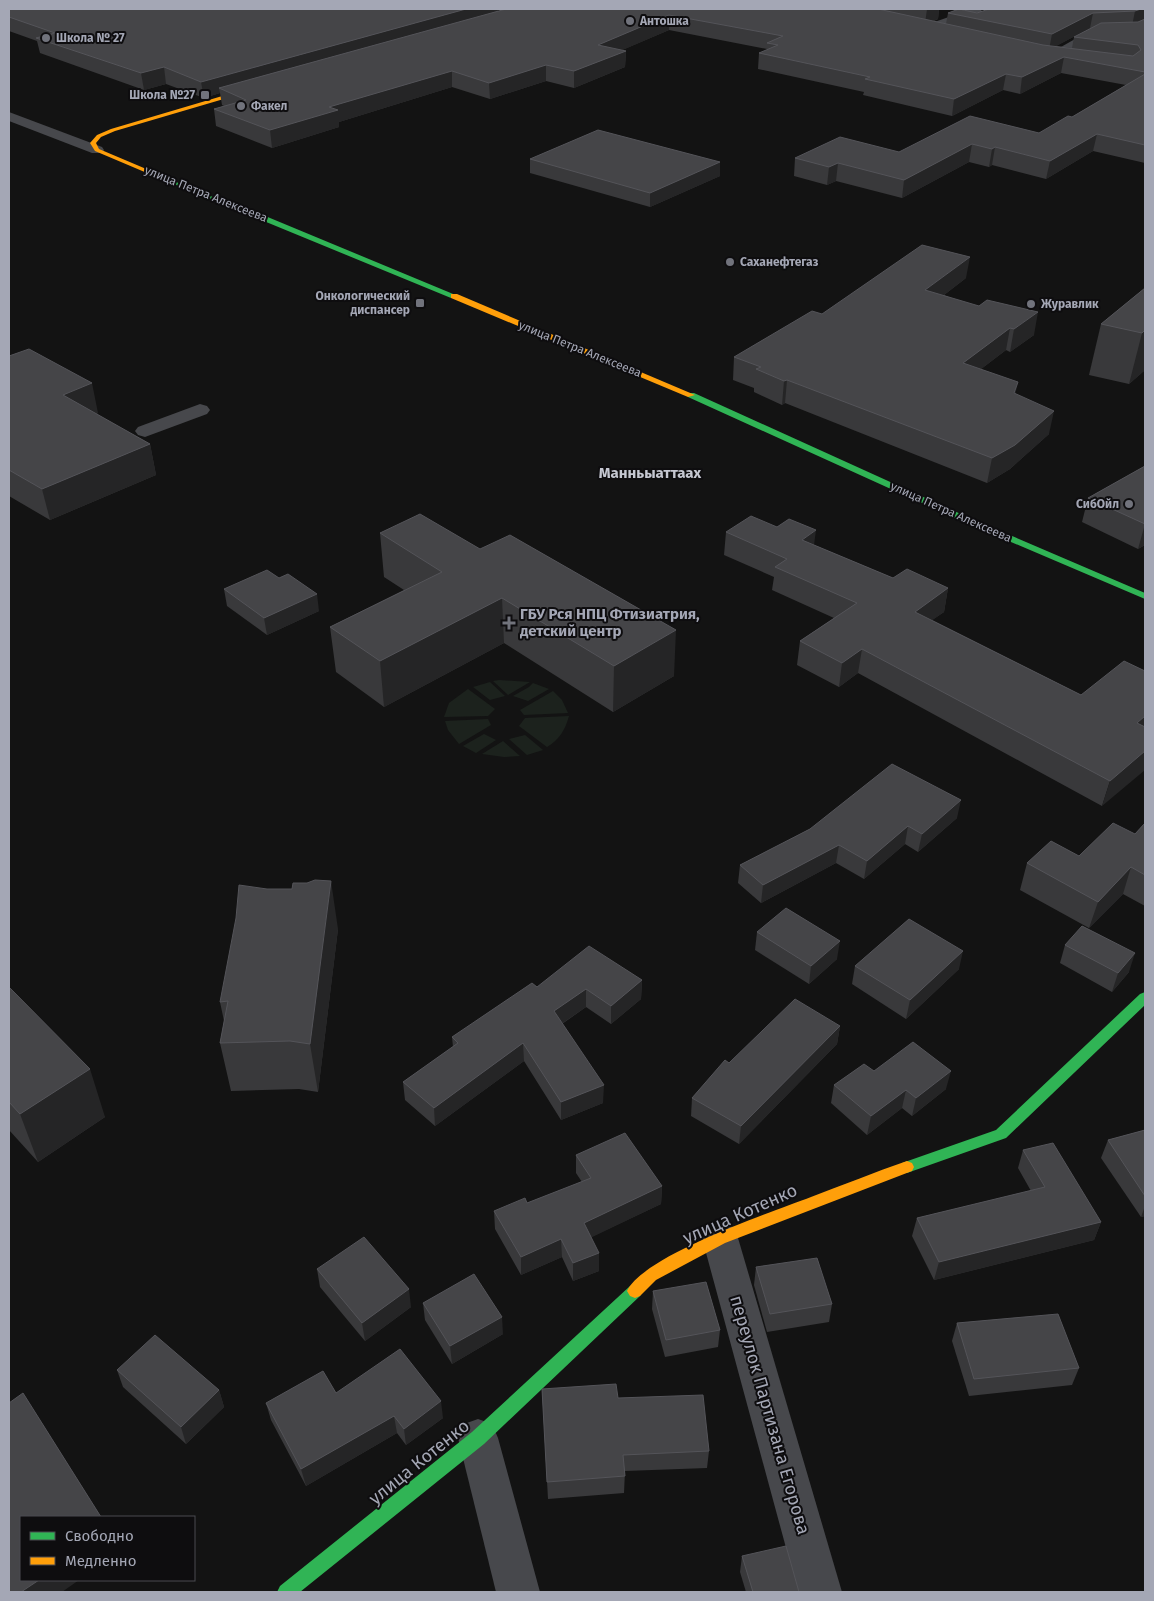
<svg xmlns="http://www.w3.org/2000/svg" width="1154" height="1601" viewBox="0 0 1154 1601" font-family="'Fira Sans',sans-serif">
  <rect width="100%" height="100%" fill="#131313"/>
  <g fill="#1c221d">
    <polygon points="499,680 530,682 508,695 493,681"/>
    <polygon points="490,682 505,696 490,700 473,687"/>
    <polygon points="533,683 549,689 528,701 513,696 529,687"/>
    <polygon points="468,689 495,709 488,716 444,717 449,703"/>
    <polygon points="553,691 562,700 568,713 524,715 520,710"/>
    <path d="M569 716C565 730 560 739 547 747L519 726 525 718Z"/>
    <polygon points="488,719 491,725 459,744 448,730 445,721"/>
    <polygon points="484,734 496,740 476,753 463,746"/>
    <polygon points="525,735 543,750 527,755 509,739"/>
    <polygon points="503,741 520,756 504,757 482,754"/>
  </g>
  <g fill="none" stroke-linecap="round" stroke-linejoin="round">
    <g fill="#47484c" fill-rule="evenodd">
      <polygon points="964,9 980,9 982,11 980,13 931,32 927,33 921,29 923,26 966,11"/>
      <polygon points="1145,23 1145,31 1134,36 1097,37 1055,59 1051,60 1045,56 1091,30 1132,28"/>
      <polygon points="9,112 102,147 104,150 102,153 92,153 9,121"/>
      <polygon points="200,404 207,406 210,410 207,414 145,437 138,435 135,431 138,427"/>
      <polygon points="720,1222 733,1227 738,1238 842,1592 798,1592 702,1238 707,1227"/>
      <polygon points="478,1419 492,1424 498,1438 540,1592 496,1592 458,1438 464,1424"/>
    </g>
    <g fill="#30b455" fill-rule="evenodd">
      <polygon points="147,171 151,171 199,192 258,213 458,296 451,298 147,173"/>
      <polygon points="688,393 694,393 963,515 1145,593 1145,599 957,519 688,397"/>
      <polygon points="1145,992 1145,1005 1006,1138 907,1173 902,1171 900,1167 902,1163 996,1130 1140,994"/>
      <polygon points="635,1284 640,1286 643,1291 640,1296 484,1444 300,1592 277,1592 280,1586 472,1432 630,1286"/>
    </g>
    <g fill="#ff9f0a" fill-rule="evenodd">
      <polygon points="256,86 258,89 115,131 101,137 96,143 99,149 151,171 151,173 147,173 95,151 90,143 97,135 111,129"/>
      <polygon points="451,294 457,294 695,395 688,397 451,298"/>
      <path d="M907 1161 912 1163 914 1167 912 1171 725 1243 656 1280 640 1296 635 1298 630 1296 627 1291C644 1255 772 1212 811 1197 843 1185 875 1172 907 1161Z"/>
    </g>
  </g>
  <g fill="#39393b" fill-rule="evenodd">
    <path d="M9 9H498V11L506 9H939L938 19 934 21 946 24 948 13 1145 9 1144 20 1145 19V163L1093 151 1046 179 992 165 989 167 969 162 902 198 836 181 827 185 794 176 795 158 899 152 1039 133 1072 117 1126 85 1061 73 1020 94 1003 90 952 116 863 95 864 92 758 69 759 53 767 50V49L669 30 622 50 626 51 625 67 574 88 546 81 490 99 452 87 339 122V127L272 148 216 126 214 109 224 106 222 105 220 93 204 98 166 84 144 90 40 53 37 41 9 31ZM1090 28H1091L1074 37 1072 48 1056 46Z"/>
    <polygon points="530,159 720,176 650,207 530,173"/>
    <polygon points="966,278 944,295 1034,335 1010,352 1006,350 981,369 1016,394 1049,434 1010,469 987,483 785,403 782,405 754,392 754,388 733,380 734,357 822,314"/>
    <polygon points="1145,288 1145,370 1129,384 1089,375 1101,324"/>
    <polygon points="9,356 98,413 96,414 150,444 156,475 50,520 9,496"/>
    <polygon points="1145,466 1145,545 1138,549 1082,522 1088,498"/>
    <polygon points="726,532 814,545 893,578 948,588 944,612 932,620 1081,695 1145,671 1102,806 858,673 839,687 797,665 800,641 834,618 772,590 774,577 724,555"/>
    <polygon points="380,533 674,676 613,712 504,643 384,707 336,672 330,627 404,590 384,577"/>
    <polygon points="224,589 319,611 267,635 227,606"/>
    <polygon points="957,818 918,852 905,844 864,879 836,863 761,903 738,883 740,865 810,829"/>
    <polygon points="1145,823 1145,906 1123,894 1089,928 1020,890 1027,863 1079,856 1135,834"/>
    <polygon points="338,929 318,1092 299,1089 231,1091 220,1043 224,1021 220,1002"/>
    <polygon points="757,932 837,959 809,984 755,950"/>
    <polygon points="1065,945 1129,972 1112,992 1060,963"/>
    <polygon points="855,966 959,969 906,1019 852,984"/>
    <polygon points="642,980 641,999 611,1024 586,1007 562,1024 603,1103 561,1120 524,1061 435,1126 405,1100 403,1082 453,1047 452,1037 537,987"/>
    <polygon points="9,987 105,1117 38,1162 9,1130"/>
    <polygon points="840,1026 837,1044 739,1144 691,1116 692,1098 729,1063"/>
    <polygon points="874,1071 946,1089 912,1116 902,1108 867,1135 831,1103 834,1085"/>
    <polygon points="1145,1130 1145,1216 1141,1217 1101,1158 1108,1140"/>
    <polygon points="1023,1150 1101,1222 1094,1240 934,1280 912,1236 917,1218 1031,1191 1018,1168"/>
    <polygon points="576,1155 662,1186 661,1204 591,1237 599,1271 573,1281 562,1257 521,1275 495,1229 494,1211 527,1203 582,1182 576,1173"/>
    <polygon points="756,1267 832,1304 829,1322 767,1332 754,1285"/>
    <polygon points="317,1269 411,1307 365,1341 320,1287"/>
    <polygon points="653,1291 720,1330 718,1347 665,1357 652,1309"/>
    <polygon points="423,1303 503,1334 452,1364 425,1320"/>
    <polygon points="957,1323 1079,1368 1072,1385 969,1396 952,1341"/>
    <polygon points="117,1370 219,1390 224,1407 186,1444 123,1387"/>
    <polygon points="542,1389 618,1398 709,1451 707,1468 625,1471 624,1493 548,1499"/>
    <polygon points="336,1393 443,1418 406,1445 397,1433 306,1486 271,1420 266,1403"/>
    <polygon points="742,1556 799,1592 746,1592 740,1572"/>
  </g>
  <g fill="#252526">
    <polygon points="466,9 498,9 498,15 219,88 220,93 204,98 201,82"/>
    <polygon points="927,9 939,9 938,19 925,24"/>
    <polygon points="1141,9 1145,9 1145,14 1144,22 1132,26 1135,11"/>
    <polygon points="1093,13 1090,28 1049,50 1052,34"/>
    <polygon points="669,15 669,30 597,61 598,45"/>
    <polygon points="626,51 625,67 574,88 574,71"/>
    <polygon points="1064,57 1061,73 1020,94 1022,77"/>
    <polygon points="546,65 546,81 490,99 489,83"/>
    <polygon points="164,67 166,84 144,90 141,73"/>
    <polygon points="452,71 452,87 339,122 339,127 272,148 270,130 329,107"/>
    <polygon points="1006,74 1003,90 952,116 954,99"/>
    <polygon points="1097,134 1093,151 1046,179 1050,161"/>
    <polygon points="972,144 969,162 902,198 904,180"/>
    <polygon points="995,147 992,165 989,167 992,149"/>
    <polygon points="720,162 720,176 650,207 650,193"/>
    <polygon points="838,163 836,181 827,185 829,167"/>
    <polygon points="970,257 966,278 922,312 925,290"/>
    <polygon points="1038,312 1034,335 1010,352 1014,329"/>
    <polygon points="1010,328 1006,350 959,386 963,363"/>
    <polygon points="1145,330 1145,370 1129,384 1142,333"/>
    <polygon points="787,380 785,403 782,405 784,381"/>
    <polygon points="1018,382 1013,405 1014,393"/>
    <polygon points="92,383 98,413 70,424 63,395"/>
    <polygon points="1054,411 1049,434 1010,469 987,483 992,458"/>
    <polygon points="150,444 156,475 50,520 42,489"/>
    <polygon points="1145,524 1145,545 1138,549"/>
    <polygon points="816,530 813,553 802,540"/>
    <polygon points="948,588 944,612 911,635 915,612"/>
    <polygon points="317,594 319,611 267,635 264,618"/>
    <polygon points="502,598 504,643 384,707 380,661"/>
    <polygon points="676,630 674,676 613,712 614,666"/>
    <polygon points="862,649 858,673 839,687 842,663"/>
    <polygon points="1145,716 1145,735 1137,723"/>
    <polygon points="1145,751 1145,770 1102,806 1110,781"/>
    <polygon points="961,800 957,818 918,852 922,834"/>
    <polygon points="908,826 905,844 864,879 867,861"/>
    <polygon points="839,845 836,863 761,903 763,885"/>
    <polygon points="1131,867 1123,894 1089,928 1098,902"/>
    <polygon points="331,881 338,929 318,1092 310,1044"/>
    <polygon points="840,941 837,959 809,984 811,966"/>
    <polygon points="963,951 959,969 906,1019 910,1000"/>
    <polygon points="1135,953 1129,972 1112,992 1118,973"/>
    <polygon points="642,980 641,999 611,1024 611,1006"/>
    <polygon points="586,989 586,1007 554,1029 554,1011"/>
    <polygon points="840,1026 837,1044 739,1144 741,1126"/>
    <polygon points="523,1043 524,1061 435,1126 434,1108"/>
    <polygon points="90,1069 105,1117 38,1162 20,1114"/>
    <polygon points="951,1071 946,1089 912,1116 916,1098"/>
    <polygon points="604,1085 603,1103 561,1120 561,1102"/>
    <polygon points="906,1090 902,1108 867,1135 871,1116"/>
    <polygon points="662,1186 661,1204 584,1241 584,1223"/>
    <polygon points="1145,1206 1145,1216 1141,1217"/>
    <polygon points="1101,1222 1094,1240 934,1280 939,1262"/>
    <polygon points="561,1239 562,1257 521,1275 521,1257"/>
    <polygon points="599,1253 599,1271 573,1281 573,1263"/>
    <polygon points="409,1289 411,1307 365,1341 362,1323"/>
    <polygon points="502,1317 503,1334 452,1364 450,1346"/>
    <polygon points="219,1390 224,1407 186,1444 181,1427"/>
    <polygon points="441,1401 443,1418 406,1445 404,1429"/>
    <polygon points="394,1416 397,1433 306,1486 301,1469"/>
    <polygon points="39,1580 79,1580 62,1592 21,1592"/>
  </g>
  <g fill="#454548" stroke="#545459">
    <polygon points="9,9 466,9 201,82 164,67 141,73 36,38 55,33 9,17"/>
    <polygon points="506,9 878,9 1043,45 1133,56 1141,50 1138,45 1074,37 1101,23 1138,22 1145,19 1145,72 1064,57 1022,77 1006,74 954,99 865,79 870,77 759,53 778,45 767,43 783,36 669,15 598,45 626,51 574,71 546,65 489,83 452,71 329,107 338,110 270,130 214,109 246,100 219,88"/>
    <polygon points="959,9 977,13 989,9 1141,9 1135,11 1093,13 1052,34 948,13"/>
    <polygon points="1145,74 1145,145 1097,134 1050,161 995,147 992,149 972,144 904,180 838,163 829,167 795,158 840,137 899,152 970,116 1039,133 1068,116 1072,117"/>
    <polygon points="598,130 720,162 650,193 530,159"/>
    <polygon points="922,245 970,257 925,290 979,306 987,300 1038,312 1014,329 1010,328 963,363 1018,382 1014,393 1054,411 1015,445 992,458 787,380 784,381 756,369 761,367 734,357 812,311 822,314"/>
    <polygon points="1145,288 1145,330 1142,333 1101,324"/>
    <polygon points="29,349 92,383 63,395 150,444 42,489 9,470 9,356"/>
    <polygon points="1145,466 1145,524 1088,498"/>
    <polygon points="420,514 480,549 510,535 676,630 614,666 502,598 380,661 330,627 442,572 380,533"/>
    <polygon points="751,516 777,527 789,519 816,530 802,540 893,578 907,569 948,588 915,612 1081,695 1124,661 1145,671 1145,716 1137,723 1145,727 1145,751 1110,781 862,649 842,663 800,641 857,603 775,567 787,559 726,532"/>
    <polygon points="267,570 279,578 288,574 317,594 264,618 224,589"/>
    <polygon points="892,764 961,800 922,834 908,826 867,861 839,845 763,885 740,865 810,829"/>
    <polygon points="1113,823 1135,834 1145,823 1145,875 1131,867 1098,902 1027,863 1051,841 1079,856"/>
    <polygon points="315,880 331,881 310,1044 290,1041 220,1043 228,1001 220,1002 236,918 239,885 267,889 292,889 293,883 307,883"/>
    <polygon points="786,908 840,941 811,966 757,932"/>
    <polygon points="909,919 963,951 910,1000 855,966"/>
    <polygon points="1082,926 1135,953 1118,973 1065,945"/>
    <polygon points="589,946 642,980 611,1006 586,989 554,1011 604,1085 561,1102 523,1043 434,1108 403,1082 458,1043 452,1037 532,983 537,987"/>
    <polygon points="9,987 90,1069 20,1114 9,1102"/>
    <polygon points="795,999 840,1026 741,1126 692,1098 725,1060 729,1063"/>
    <polygon points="913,1042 951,1071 916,1098 906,1090 871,1116 834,1085 864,1064 874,1071"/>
    <polygon points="1145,1130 1145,1196 1108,1140"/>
    <polygon points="625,1133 662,1186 584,1223 599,1253 573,1263 561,1239 521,1257 494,1211 525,1198 527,1203 591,1178 576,1155"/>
    <polygon points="1053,1143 1101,1222 939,1262 917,1218 1045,1187 1023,1150"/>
    <polygon points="364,1237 409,1289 362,1323 317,1269"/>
    <polygon points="817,1258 832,1304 770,1314 756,1267"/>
    <polygon points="474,1274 502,1317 450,1346 423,1303"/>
    <polygon points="706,1282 720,1330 666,1340 653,1291"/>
    <polygon points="1058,1314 1079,1368 974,1379 957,1323"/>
    <polygon points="155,1335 219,1390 181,1427 117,1370"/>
    <polygon points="400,1349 441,1401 404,1429 394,1416 301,1469 266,1403 323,1371 336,1393"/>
    <polygon points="616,1384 618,1398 703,1395 709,1451 623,1455 625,1476 547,1482 542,1389"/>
    <polygon points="23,1393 101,1517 21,1517 21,1580 39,1580 21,1592 9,1592 9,1403"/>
    <polygon points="786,1546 799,1592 753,1592 742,1556"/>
  </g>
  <g fill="#71737c" stroke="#0e0d0f" stroke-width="2">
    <circle cx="630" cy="21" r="5"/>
    <circle cx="46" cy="38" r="5"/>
    <rect x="200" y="90" width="10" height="10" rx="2.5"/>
    <circle cx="241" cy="106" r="5"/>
    <circle cx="730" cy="262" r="5"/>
    <rect x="415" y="298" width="10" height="10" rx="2.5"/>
    <circle cx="1031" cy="304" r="5"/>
    <circle cx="1129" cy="504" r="5"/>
    <path d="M506.5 615.5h5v5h5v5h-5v5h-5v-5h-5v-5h5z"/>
  </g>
  <g text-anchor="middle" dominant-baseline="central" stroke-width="4" stroke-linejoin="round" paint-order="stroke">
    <g font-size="12" font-weight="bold" fill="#a4a7b5" stroke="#0e0d0f" text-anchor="start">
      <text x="640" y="21">Антошка</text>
      <text x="56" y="38">Школа № 27</text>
      <text x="195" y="95" text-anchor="end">Школа №27</text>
      <text x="251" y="106">Факел</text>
      <text x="740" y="262">Саханефтегаз</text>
      <text x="410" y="296" text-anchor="end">Онкологический<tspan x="410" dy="14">диспансер</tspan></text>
      <text x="1041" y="304">Журавлик</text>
      <text x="1119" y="504" text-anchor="end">СибОйл</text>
    </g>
    <g font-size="12" fill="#a4a7b5" stroke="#0e0d0f">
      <text transform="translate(206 194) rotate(22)">улица Петра Алексеева</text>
      <text transform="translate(580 349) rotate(22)">улица Петра Алексеева</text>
      <text transform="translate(951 512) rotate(24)">улица Петра Алексеева</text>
    </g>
    <g font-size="15" font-weight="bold" fill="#c5c7d1" stroke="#0e0d0f">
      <text x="650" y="473">Манньыаттаах</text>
    </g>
    <g font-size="15" font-weight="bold" fill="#a4a7b5" stroke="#0e0d0f" text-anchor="start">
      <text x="520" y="614">ГБУ Рся НПЦ Фтизиатрия,<tspan x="520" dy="17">детский центр</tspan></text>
    </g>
    <g font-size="18" fill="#a4a7b5" stroke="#0e0d0f">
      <text transform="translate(740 1214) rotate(-24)">улица Котенко</text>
      <text transform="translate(770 1415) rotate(74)">переулок Партизана Егорова</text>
      <text transform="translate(419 1462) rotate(-39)">улица Котенко</text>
    </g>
  </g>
  <rect width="1154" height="1601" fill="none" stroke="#a4a7b5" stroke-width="20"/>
  <rect x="20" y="1516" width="175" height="65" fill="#0e0d0f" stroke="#4a4b51"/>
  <rect x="30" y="1532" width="25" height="8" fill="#30b455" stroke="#4a4b51"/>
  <text x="65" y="1541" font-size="15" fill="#a4a7b5">Свободно</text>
  <rect x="30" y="1557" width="25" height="8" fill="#ff9f0a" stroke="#4a4b51"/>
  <text x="65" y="1566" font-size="15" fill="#a4a7b5">Медленно</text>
</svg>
